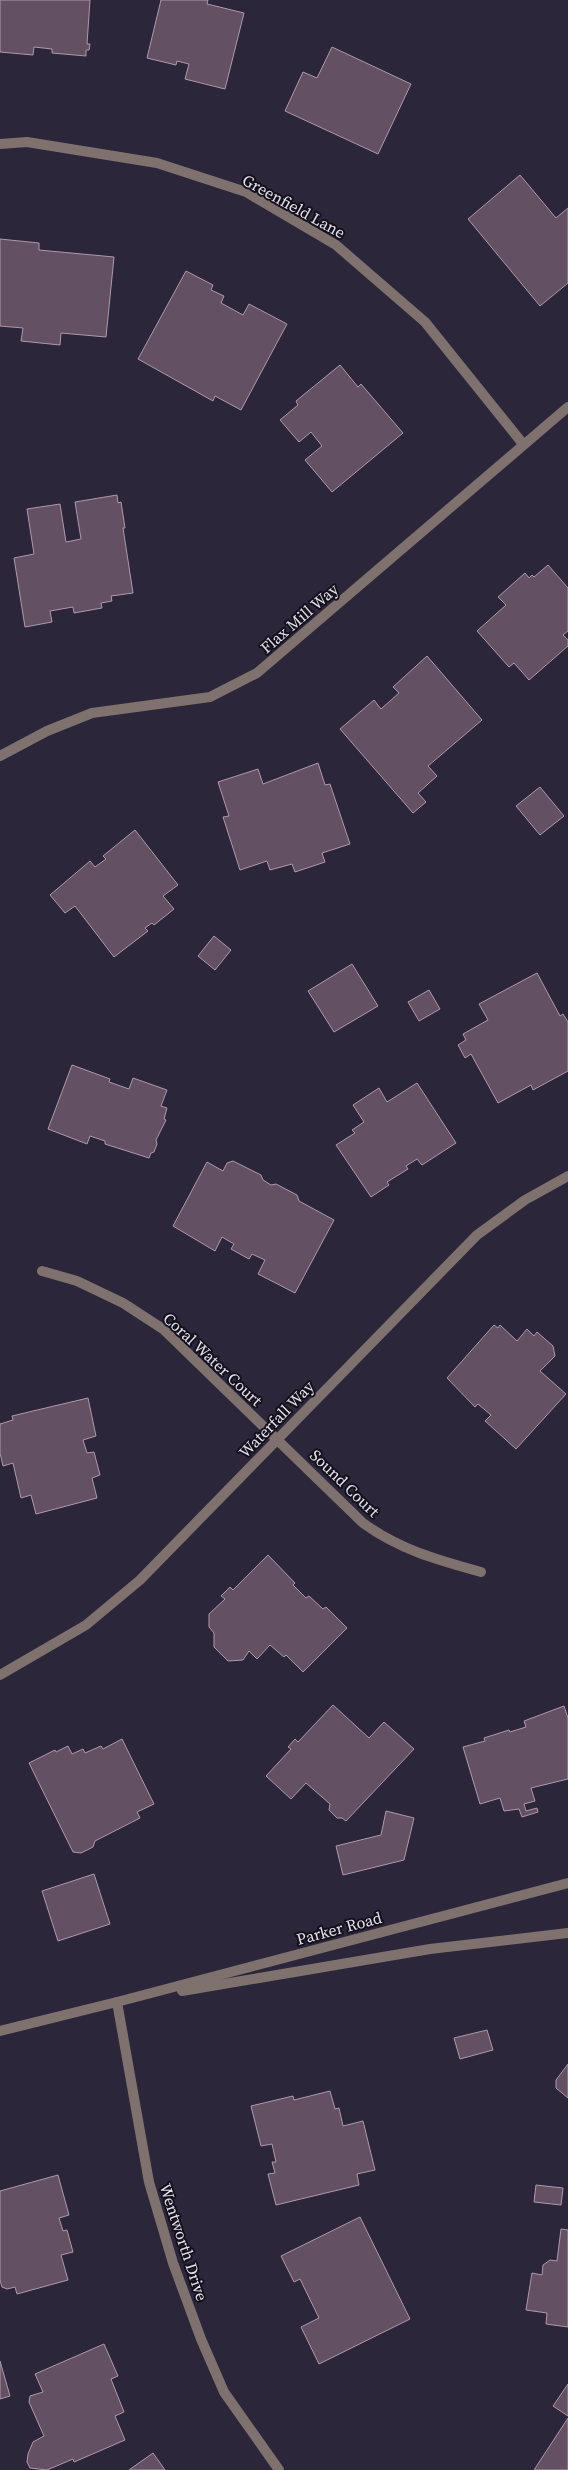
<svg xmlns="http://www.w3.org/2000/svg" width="568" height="2470" viewBox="0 0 568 2470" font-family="'Source Serif 4',serif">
  <rect width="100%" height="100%" fill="#2c263b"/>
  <g fill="#645063" stroke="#af99ad">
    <polygon points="0,0 90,0 87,44 90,44 89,50 86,50 86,56 52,53 52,49 34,47 33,55 0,52"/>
    <polygon points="161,0 208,0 207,4 244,13 225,89 185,79 189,64 177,61 176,65 147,58"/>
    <polygon points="332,47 411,84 378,154 285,111 303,72 317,78"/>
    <polygon points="520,175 556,218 568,208 568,283 540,306 468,219"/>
    <polygon points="0,239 39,243 39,250 114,257 106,337 61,333 60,345 21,341 23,328 0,326"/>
    <polygon points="186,271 213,285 211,290 224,296 221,303 243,315 249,304 287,324 241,410 215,396 213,401 138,359"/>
    <polygon points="340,365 358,387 361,384 403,433 332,492 305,460 322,446 311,432 299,442 280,420 298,405 296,401"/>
    <polygon points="117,495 118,503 121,502 125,528 123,528 133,593 111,596 112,601 101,603 102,608 74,613 73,607 50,611 52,622 25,627 14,558 34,554 27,509 60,504 66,542 81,539 75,502"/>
    <polygon points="548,565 568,588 568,631 563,635 568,640 568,646 529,680 514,663 509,667 477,631 506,605 498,597 525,573 529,578 532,575 534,577"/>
    <polygon points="427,656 482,720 428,766 437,776 418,793 426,802 413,813 340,729 374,700 381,709 399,693 393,687"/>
    <polygon points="318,763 325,785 330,784 350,844 322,853 325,862 295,872 292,864 270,870 267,861 240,870 223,817 229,816 218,782 258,769 263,784"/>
    <polygon points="540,787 564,816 540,835 516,806"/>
    <polygon points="135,830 178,885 163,896 174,909 154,925 152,923 145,928 148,931 114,957 75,906 65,913 50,895 90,861 95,867 106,859 103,856"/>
    <polygon points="214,936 231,950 215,970 198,956"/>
    <polygon points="352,964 378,1006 334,1032 308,991"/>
    <polygon points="537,973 560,1016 563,1014 568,1022 568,1071 533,1090 531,1085 498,1103 471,1054 465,1058 458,1045 466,1040 463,1034 488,1020 479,1004"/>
    <polygon points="429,990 440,1009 419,1021 408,1002"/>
    <polygon points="72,1065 110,1079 109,1082 129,1089 133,1078 167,1090 161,1106 167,1108 164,1119 166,1120 156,1140 157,1144 154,1152 151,1153 149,1158 105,1144 105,1141 90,1136 87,1144 48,1129"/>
    <polygon points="417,1083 456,1143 422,1165 417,1159 406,1166 408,1169 387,1182 389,1185 371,1197 336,1145 355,1133 352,1130 364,1122 353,1105 379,1088 387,1102"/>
    <polygon points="233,1161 261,1175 263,1180 271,1185 276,1184 297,1195 299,1201 334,1220 295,1293 258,1274 265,1260 252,1254 249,1259 231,1249 234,1244 222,1237 215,1251 173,1226 207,1162 223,1171 227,1163"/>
    <polygon points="494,1325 498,1328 500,1325 517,1341 527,1329 534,1336 537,1332 553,1346 555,1356 540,1371 566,1394 516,1449 485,1421 491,1415 478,1404 475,1407 447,1378"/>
    <polygon points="88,1398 96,1436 83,1440 87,1453 94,1452 100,1475 92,1478 97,1498 36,1514 31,1495 21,1498 13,1463 3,1466 0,1453 0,1424 13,1420 12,1416"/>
    <polygon points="268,1555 295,1583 293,1585 306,1598 309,1596 323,1609 326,1607 347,1628 303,1672 286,1655 284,1657 270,1645 257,1659 249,1651 243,1660 228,1661 214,1647 214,1633 209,1627 209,1614 225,1599 221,1596 230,1587 233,1590"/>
    <polygon points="333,1705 369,1738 384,1722 414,1749 346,1821 342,1818 337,1818 329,1810 330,1804 306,1783 291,1799 266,1776 291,1749 288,1747 295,1739 298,1742"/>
    <polygon points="564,1706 568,1718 568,1779 531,1788 535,1801 524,1804 526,1811 537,1808 538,1812 522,1817 519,1809 504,1811 500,1798 480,1804 463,1747 485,1741 484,1738 509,1730 510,1732 526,1727 524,1721"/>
    <polygon points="122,1739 154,1804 137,1812 140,1818 95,1841 93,1847 81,1853 73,1852 29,1763 55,1750 56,1752 68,1746 72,1754 83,1749 85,1753 101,1746 103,1749"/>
    <polygon points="386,1811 414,1818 404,1860 343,1875 336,1846 381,1835"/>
    <polygon points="94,1874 110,1924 58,1941 42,1891"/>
    <polygon points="487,2030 493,2050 460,2059 454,2038"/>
    <polygon points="568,2064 568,2098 556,2088 556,2080"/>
    <polygon points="330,2091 335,2109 339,2108 343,2126 363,2121 375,2170 357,2174 359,2185 276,2205 268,2174 275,2173 272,2162 276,2162 272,2144 261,2146 251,2106 293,2096 294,2100"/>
    <polygon points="58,2175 69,2215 59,2218 63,2231 67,2230 73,2252 61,2255 68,2280 17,2294 15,2287 7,2289 2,2287 0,2280 0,2191"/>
    <polygon points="536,2185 563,2188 561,2205 534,2202"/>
    <polygon points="360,2217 410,2319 319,2364 301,2327 319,2318 300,2279 294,2282 281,2256"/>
    <polygon points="561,2229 568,2230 568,2327 546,2324 547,2313 526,2310 532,2273 542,2275 543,2265 550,2260 557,2261"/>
    <polygon points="104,2344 118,2376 111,2379 124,2412 115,2416 125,2440 74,2462 73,2459 47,2470 30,2468 27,2462 28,2454 33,2442 44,2436 29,2402 30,2396 43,2392 35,2374"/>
    <polygon points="0,2361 10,2396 0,2399"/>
    <polygon points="568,2384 568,2416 553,2406"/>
    <polygon points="568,2418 568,2470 534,2470"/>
    <polygon points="153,2453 165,2470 129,2470"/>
  </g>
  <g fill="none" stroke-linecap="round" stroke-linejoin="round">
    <g stroke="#7f726e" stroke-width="10">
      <polyline points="0,144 27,142 157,163 246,192 336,245 425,322 523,444"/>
      <polyline points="0,756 47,731 92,713 210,697 257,673 568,407"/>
      <path d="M42 1271 77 1281 123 1303 163 1329 363 1523C400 1550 438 1560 481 1572"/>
      <polyline points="0,1675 86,1625 140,1580 477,1235 525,1200 568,1176"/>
      <polyline points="117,2002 149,2182 173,2263 201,2339 224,2392 279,2470"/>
    </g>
    <g stroke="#7f726e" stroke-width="10">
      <polyline points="182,1991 430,1949 568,1933"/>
      <polyline points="0,2031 117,2002 568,1883"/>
    </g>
  </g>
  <g text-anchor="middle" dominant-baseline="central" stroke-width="4" stroke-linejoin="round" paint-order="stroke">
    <g font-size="16" fill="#e5e2f0" stroke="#14111b">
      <text transform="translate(294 206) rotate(29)">Greenfield Lane</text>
      <text transform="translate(299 618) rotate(-41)">Flax Mill Way</text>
      <text transform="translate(213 1359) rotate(43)">Coral Water Court</text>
      <text transform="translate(276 1419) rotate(-46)">Waterfall Way</text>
      <text transform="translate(345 1483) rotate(44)">Sound Court</text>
      <text transform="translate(339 1928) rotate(-15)">Parker Road</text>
      <text transform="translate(184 2242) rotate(72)">Wentworth Drive</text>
    </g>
  </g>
</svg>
